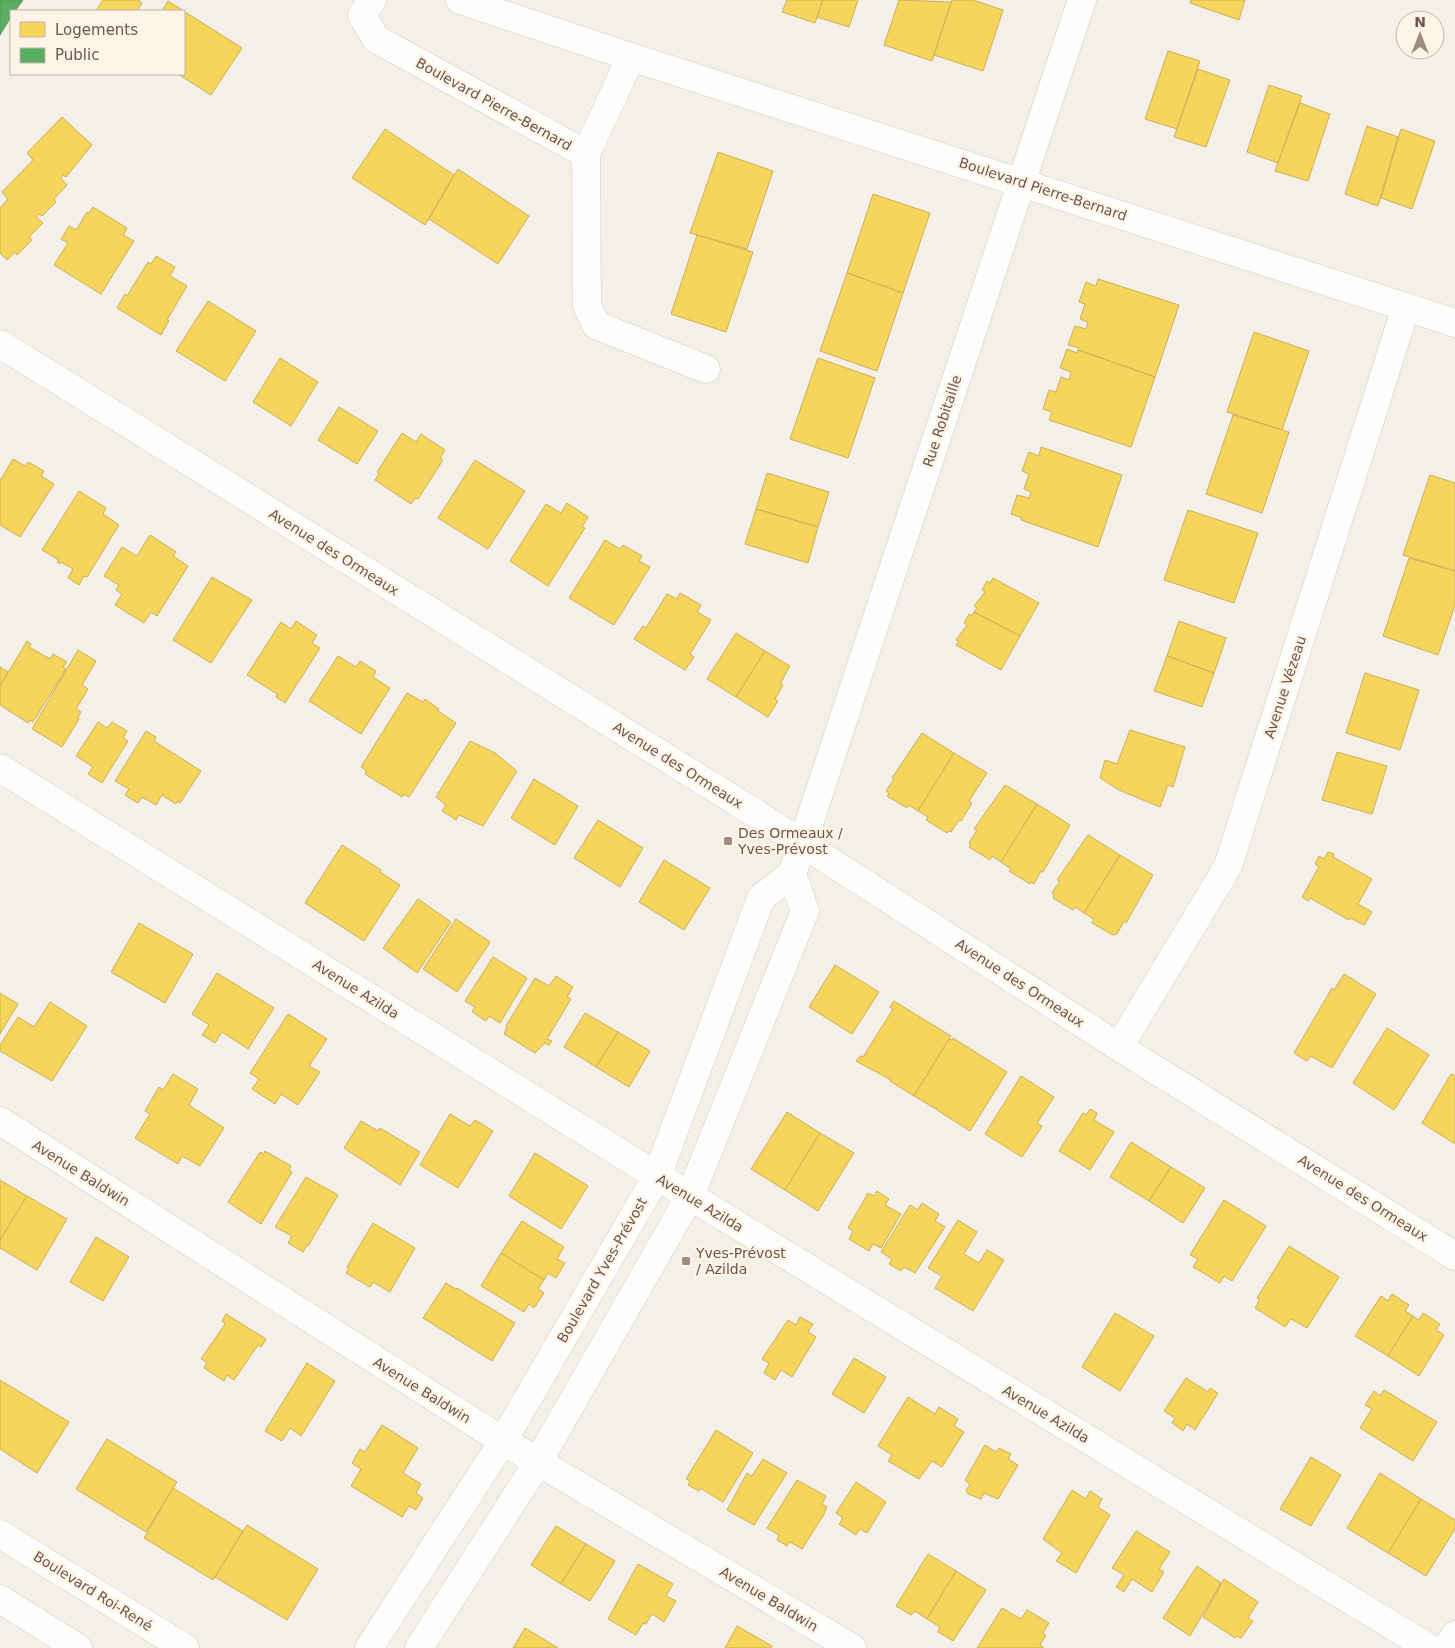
<svg xmlns="http://www.w3.org/2000/svg" width="1455" height="1648" viewBox="0 0 1455 1648" font-family="'DejaVu Sans',sans-serif">
  <rect width="100%" height="100%" fill="#f4efe7"/>
  <g fill="#f6d55c" stroke="#cdaf57">
    <polygon points="103,0 138,0 142,3 137,11 96,11"/>
    <polygon points="787,0 823,0 815,23 782,12"/>
    <polygon points="823,0 858,0 849,27 817,17"/>
    <polygon points="899,0 951,2 932,61 884,45"/>
    <polygon points="952,0 973,0 1003,10 983,71 934,55"/>
    <polygon points="1191,0 1245,0 1239,20 1190,3"/>
    <polygon points="168,1 242,48 211,95 178,74 184,74 184,11 162,11"/>
    <polygon points="1168,51 1200,61 1177,129 1145,119"/>
    <polygon points="1198,69 1230,80 1206,147 1174,137"/>
    <polygon points="1269,85 1302,96 1278,163 1247,152"/>
    <polygon points="1300,103 1330,114 1308,181 1275,171"/>
    <polygon points="62,117 92,145 66,177 63,175 61,178 67,185 54,199 56,202 42,216 39,214 36,217 43,223 29,237 32,240 17,255 15,252 7,260 0,253 0,208 8,199 2,192 33,160 27,153"/>
    <polygon points="1367,126 1398,137 1378,206 1345,194"/>
    <polygon points="385,129 454,175 425,225 352,178"/>
    <polygon points="1401,129 1435,141 1412,209 1381,198"/>
    <polygon points="718,152 773,171 747,249 690,233"/>
    <polygon points="458,169 529,216 498,264 429,219"/>
    <polygon points="873,194 930,213 903,293 847,273"/>
    <polygon points="93,207 127,228 123,235 134,241 101,294 54,265 68,243 61,239 69,226 76,230 87,212 89,213"/>
    <polygon points="697,235 753,252 726,332 671,314"/>
    <polygon points="156,256 175,267 170,276 187,286 167,320 169,321 161,335 117,308 125,294 127,296 148,262 151,264"/>
    <polygon points="847,273 903,293 877,371 820,351"/>
    <polygon points="1098,279 1179,305 1155,377 1078,350 1079,348 1068,345 1075,326 1086,329 1088,322 1080,319 1085,304 1079,302 1086,282 1096,286"/>
    <polygon points="208,301 256,331 225,381 176,351"/>
    <polygon points="1254,332 1309,351 1282,430 1227,412"/>
    <polygon points="1067,349 1077,353 1078,350 1155,377 1131,447 1049,420 1052,412 1043,409 1049,390 1056,392 1061,377 1069,380 1071,372 1060,368"/>
    <polygon points="280,358 318,382 291,426 253,402"/>
    <polygon points="818,358 875,378 848,458 790,439"/>
    <polygon points="339,407 378,431 357,464 318,440"/>
    <polygon points="1233,415 1289,432 1262,513 1206,494"/>
    <polygon points="402,433 416,442 421,434 445,450 440,458 443,460 418,499 415,498 411,504 375,480 379,474 377,472"/>
    <polygon points="1041,447 1122,475 1098,547 1021,520 1022,518 1011,514 1017,495 1029,498 1031,492 1024,489 1029,474 1022,471 1029,452 1039,456"/>
    <polygon points="13,459 25,466 28,462 44,471 41,476 54,484 20,537 0,525 0,481"/>
    <polygon points="475,460 525,491 488,549 438,518"/>
    <polygon points="767,473 829,492 818,527 756,509"/>
    <polygon points="1430,475 1455,483 1455,571 1403,555"/>
    <polygon points="79,491 106,508 103,514 119,525 87,577 84,576 79,585 68,578 73,569 61,562 60,564 57,562 59,560 42,550"/>
    <polygon points="567,503 588,517 582,527 585,528 548,586 510,561 546,504 561,513"/>
    <polygon points="756,509 818,527 808,563 745,544"/>
    <polygon points="1188,510 1258,533 1234,603 1164,580"/>
    <polygon points="150,535 176,552 173,556 188,566 157,616 151,612 144,623 115,605 122,594 116,590 119,585 104,576 122,547 137,556"/>
    <polygon points="605,540 620,549 623,545 642,556 639,561 650,567 614,625 569,598"/>
    <polygon points="1409,558 1455,571 1455,605 1438,655 1383,636"/>
    <polygon points="212,577 252,600 211,663 173,640"/>
    <polygon points="993,578 1039,603 1020,636 974,612 977,608 974,606 985,592 982,590 987,581 990,583"/>
    <polygon points="680,593 701,605 697,612 711,620 690,654 694,657 685,670 634,639 643,626 646,628 667,594 677,599"/>
    <polygon points="974,612 1020,636 1001,670 956,645 959,641 956,640 967,625 964,623 969,614 972,616"/>
    <polygon points="296,621 317,635 312,643 320,648 285,703 276,697 277,694 247,675 281,622 291,629"/>
    <polygon points="1179,621 1226,638 1214,673 1167,656"/>
    <polygon points="736,633 765,651 736,697 707,679"/>
    <polygon points="27,641 31,644 29,647 50,659 53,654 67,662 63,667 66,669 33,722 30,720 28,723 0,705 0,686"/>
    <polygon points="78,650 96,661 82,685 88,689 76,709 81,712 78,718 79,719 62,747 32,729"/>
    <polygon points="765,651 790,666 780,684 783,685 775,699 778,701 768,717 736,697"/>
    <polygon points="338,656 356,667 360,661 376,671 373,677 390,688 361,734 309,701"/>
    <polygon points="1167,656 1214,673 1202,707 1154,691"/>
    <polygon points="0,667 8,672 0,686"/>
    <polygon points="1365,673 1419,690 1400,750 1346,733"/>
    <polygon points="407,693 423,702 425,699 439,709 438,711 456,723 409,797 404,794 402,797 365,774 367,771 361,767"/>
    <polygon points="98,722 107,728 112,722 127,731 123,738 128,741 102,783 88,774 93,767 76,756"/>
    <polygon points="1130,730 1185,747 1173,787 1168,785 1160,807 1119,790 1100,778 1105,760 1117,764"/>
    <polygon points="146,731 156,737 154,741 201,771 180,803 178,801 176,804 163,796 163,793 156,805 142,797 138,803 125,795 129,789 115,781"/>
    <polygon points="922,733 954,753 918,811 909,805 907,808 887,796 889,793 886,791 894,779 892,778"/>
    <polygon points="470,741 495,753 517,771 483,826 459,815 456,820 442,811 446,805 436,797"/>
    <polygon points="1337,752 1387,766 1372,814 1322,800"/>
    <polygon points="954,753 987,773 969,801 972,803 961,821 959,820 951,832 949,831 947,833 926,820 928,817 918,811"/>
    <polygon points="534,779 578,806 555,845 511,818"/>
    <polygon points="1005,785 1037,804 1001,862 992,856 990,860 969,847 971,844 969,843 977,830 974,829"/>
    <polygon points="1037,804 1070,825 1043,872 1041,871 1034,884 1031,882 1030,884 1009,871 1011,869 1001,862"/>
    <polygon points="598,820 643,848 620,887 574,858"/>
    <polygon points="1088,835 1120,855 1084,913 1075,907 1073,910 1053,898 1054,895 1052,893 1060,881 1057,880"/>
    <polygon points="342,845 381,870 380,872 400,885 364,941 305,903"/>
    <polygon points="1328,852 1334,854 1333,857 1372,879 1358,904 1372,912 1364,925 1350,918 1349,920 1310,898 1308,901 1302,897 1319,867 1315,864 1319,856 1324,859"/>
    <polygon points="1120,855 1153,875 1126,923 1124,921 1117,934 1113,935 1092,923 1094,919 1084,913"/>
    <polygon points="664,860 710,888 684,930 639,902"/>
    <polygon points="418,899 451,922 417,973 383,948"/>
    <polygon points="456,919 490,942 457,992 423,969"/>
    <polygon points="139,923 193,954 165,1003 111,972"/>
    <polygon points="493,957 527,978 500,1023 489,1016 486,1021 472,1012 475,1007 465,1001"/>
    <polygon points="835,965 879,992 852,1034 809,1007"/>
    <polygon points="217,973 274,1008 248,1049 222,1032 215,1043 202,1035 209,1025 192,1014"/>
    <polygon points="1344,974 1376,994 1332,1068 1311,1056 1307,1061 1294,1053 1332,988 1334,990"/>
    <polygon points="556,976 573,987 567,997 571,999 547,1039 552,1041 549,1045 545,1043 535,1053 504,1034 507,1027 506,1026 535,978 549,986"/>
    <polygon points="0,993 18,1004 0,1034"/>
    <polygon points="894,1001 951,1036 914,1096 890,1081 891,1080 856,1061 860,1056 863,1057 893,1009 890,1007"/>
    <polygon points="50,1002 87,1026 52,1081 0,1051 0,1045 18,1017 34,1027"/>
    <polygon points="585,1013 618,1032 596,1067 564,1047"/>
    <polygon points="288,1014 327,1039 309,1066 320,1072 298,1105 281,1094 275,1104 252,1089 259,1079 250,1073"/>
    <polygon points="1387,1028 1429,1055 1394,1110 1353,1083"/>
    <polygon points="618,1032 650,1051 629,1087 596,1067"/>
    <polygon points="953,1038 1007,1072 970,1131 937,1110 937,1108 934,1108 914,1096 949,1039 952,1040"/>
    <polygon points="173,1074 198,1089 189,1105 224,1128 200,1166 182,1156 178,1164 135,1138 150,1114 145,1111 159,1087 163,1090"/>
    <polygon points="1451,1074 1455,1076 1455,1144 1422,1123"/>
    <polygon points="1021,1076 1054,1097 1037,1123 1042,1126 1022,1157 985,1134"/>
    <polygon points="1090,1109 1097,1113 1094,1120 1114,1132 1090,1170 1059,1151 1083,1113 1086,1115"/>
    <polygon points="787,1112 820,1133 785,1190 751,1169"/>
    <polygon points="450,1114 470,1126 475,1120 493,1131 458,1188 420,1165"/>
    <polygon points="361,1121 378,1131 380,1128 420,1152 400,1185 344,1148"/>
    <polygon points="820,1133 854,1153 818,1211 785,1190"/>
    <polygon points="1131,1142 1171,1167 1149,1201 1110,1177"/>
    <polygon points="265,1151 291,1166 289,1170 292,1172 261,1224 228,1202 260,1152 264,1154"/>
    <polygon points="535,1153 588,1186 561,1229 509,1196"/>
    <polygon points="1171,1167 1205,1188 1183,1223 1149,1201"/>
    <polygon points="306,1177 338,1195 308,1246 307,1245 303,1252 288,1243 292,1236 275,1227"/>
    <polygon points="0,1180 27,1196 0,1240"/>
    <polygon points="877,1191 889,1199 885,1205 901,1214 881,1248 873,1244 869,1251 849,1239 853,1231 848,1228 868,1193 874,1196"/>
    <polygon points="27,1196 67,1219 37,1270 0,1248 0,1240"/>
    <polygon points="1224,1200 1266,1226 1232,1281 1224,1276 1220,1283 1193,1267 1198,1259 1190,1255"/>
    <polygon points="922,1203 939,1214 935,1221 945,1227 915,1273 904,1267 901,1271 889,1264 892,1259 881,1252 910,1205 918,1210"/>
    <polygon points="958,1220 977,1232 964,1254 979,1263 987,1250 1004,1260 973,1311 935,1288 942,1276 928,1268"/>
    <polygon points="522,1221 564,1247 557,1259 565,1263 556,1278 548,1273 544,1280 501,1253"/>
    <polygon points="373,1223 415,1248 390,1292 373,1282 370,1287 346,1273 349,1268 347,1267"/>
    <polygon points="96,1237 129,1257 103,1301 70,1282"/>
    <polygon points="1289,1246 1339,1277 1307,1328 1291,1319 1285,1327 1255,1308 1260,1299 1257,1298"/>
    <polygon points="501,1253 544,1280 538,1289 544,1293 534,1308 529,1304 524,1312 481,1286"/>
    <polygon points="446,1283 456,1289 457,1288 515,1323 492,1361 423,1318"/>
    <polygon points="1392,1294 1409,1305 1405,1311 1413,1316 1388,1356 1355,1336 1381,1296 1388,1301"/>
    <polygon points="1115,1313 1154,1336 1120,1391 1082,1367"/>
    <polygon points="1423,1313 1440,1324 1436,1330 1444,1335 1419,1376 1388,1356 1413,1316 1419,1320"/>
    <polygon points="226,1314 266,1339 261,1347 258,1345 234,1380 227,1375 224,1381 204,1368 207,1362 201,1359 225,1324 222,1321"/>
    <polygon points="800,1317 813,1324 808,1332 816,1337 792,1377 781,1370 775,1380 764,1373 769,1363 762,1359 788,1320 796,1325"/>
    <polygon points="854,1358 886,1377 864,1413 832,1394"/>
    <polygon points="307,1363 335,1381 301,1436 290,1428 282,1441 265,1431"/>
    <polygon points="1186,1378 1208,1392 1210,1388 1218,1393 1195,1430 1187,1424 1183,1431 1172,1423 1175,1418 1164,1411"/>
    <polygon points="0,1380 69,1422 37,1473 0,1449"/>
    <polygon points="1384,1390 1437,1422 1413,1461 1360,1428 1372,1409 1365,1405 1374,1391 1380,1396"/>
    <polygon points="908,1397 935,1414 939,1407 958,1419 954,1426 964,1432 942,1467 932,1461 919,1479 888,1461 892,1455 878,1446"/>
    <polygon points="382,1425 418,1448 403,1473 421,1484 416,1493 423,1498 416,1510 409,1506 402,1517 351,1486 361,1469 352,1463 360,1449 365,1452"/>
    <polygon points="716,1430 753,1453 723,1502 700,1488 699,1491 688,1485 690,1481 686,1479"/>
    <polygon points="107,1439 177,1482 146,1532 76,1489"/>
    <polygon points="985,1445 996,1452 999,1448 1011,1454 1008,1459 1018,1465 998,1499 984,1493 981,1499 968,1494 966,1490 970,1485 965,1480"/>
    <polygon points="1311,1457 1341,1475 1311,1526 1280,1509"/>
    <polygon points="763,1459 787,1473 754,1525 727,1510 747,1473 752,1476"/>
    <polygon points="1380,1473 1421,1499 1388,1553 1347,1528"/>
    <polygon points="797,1480 826,1496 822,1504 827,1507 823,1516 802,1549 790,1542 787,1546 777,1540 779,1535 767,1528"/>
    <polygon points="856,1482 886,1502 867,1533 860,1529 856,1535 839,1524 843,1518 836,1513"/>
    <polygon points="173,1488 243,1531 213,1580 144,1538"/>
    <polygon points="1072,1490 1086,1499 1090,1491 1102,1499 1098,1507 1110,1515 1076,1573 1056,1561 1062,1553 1043,1539"/>
    <polygon points="1421,1499 1455,1520 1455,1529 1426,1576 1388,1553"/>
    <polygon points="247,1525 318,1569 287,1620 215,1577"/>
    <polygon points="556,1526 586,1544 561,1584 531,1565"/>
    <polygon points="1136,1531 1170,1552 1159,1569 1164,1572 1152,1592 1132,1579 1124,1592 1116,1587 1124,1575 1112,1568"/>
    <polygon points="586,1544 615,1561 590,1601 561,1584"/>
    <polygon points="928,1554 956,1571 927,1619 915,1611 911,1615 896,1606"/>
    <polygon points="638,1564 673,1584 666,1596 676,1601 664,1622 652,1614 646,1624 643,1623 636,1635 608,1619"/>
    <polygon points="1197,1566 1221,1583 1190,1636 1163,1618"/>
    <polygon points="956,1571 986,1590 953,1641 938,1632 940,1627 927,1619"/>
    <polygon points="1224,1579 1258,1602 1248,1618 1253,1621 1241,1638 1237,1636 1235,1638 1203,1617"/>
    <polygon points="1002,1608 1021,1619 1027,1610 1049,1623 1043,1633 1046,1635 1040,1645 1044,1648 977,1648"/>
    <polygon points="737,1626 772,1646 771,1648 725,1648"/>
    <polygon points="525,1628 558,1648 513,1648"/>
  </g>
  <polygon fill="#5aae61" stroke="#60945a" points="0,0 23,0 15,11 11,11 11,17 0,35"/>
  <g fill="none" stroke-linecap="round" stroke-linejoin="round">
    <g stroke="#d3ccc6" stroke-width="29">
      <g id="minor">
        <polyline points="372,0 362,15 376,39 586,154 631,57"/>
        <polyline points="460,0 631,57 1455,323"/>
        <polyline points="586,154 587,306 596,325 706,369"/>
        <polyline points="0,344 747,808 1119,1047 1455,1256"/>
        <polyline points="0,768 657,1176 1429,1648"/>
        <polyline points="1119,1047 1228,866 1406,307"/>
        <polyline points="0,1121 503,1441 852,1648"/>
        <polyline points="0,1534 185,1648"/>
        <polyline points="0,1599 78,1648"/>
        <polyline points="369,1648 503,1441 657,1176 761,898 792,874 1082,0"/>
        <polyline points="419,1648 538,1462 690,1196 805,911 792,874"/>
        <polyline points="1447,1648 1455,1635"/>
      </g>
    </g>
    <use href="#minor" stroke="#fdfdfb" stroke-width="28"/>
  </g>
  <g fill="#9d8c82" stroke="#fdf4e8" stroke-width="2">
    <rect x="723" y="836" width="10" height="10" rx="2.5"/>
    <rect x="681" y="1256" width="10" height="10" rx="2.5"/>
  </g>
  <g text-anchor="middle" dominant-baseline="central" stroke-width="5" stroke-linejoin="round" paint-order="stroke">
    <g font-size="14" fill="#6e564b" stroke="#fdf4e8">
      <text transform="translate(494 104) rotate(29)">Boulevard Pierre-Bernard</text>
      <text transform="translate(1043 189) rotate(18)">Boulevard Pierre-Bernard</text>
      <text transform="translate(942 421) rotate(-72)">Rue Robitaille</text>
      <text transform="translate(334 552) rotate(32)">Avenue des Ormeaux</text>
      <text transform="translate(1285 687) rotate(-72)">Avenue Vézeau</text>
      <text transform="translate(678 765) rotate(32)">Avenue des Ormeaux</text>
      <text transform="translate(1020 983) rotate(33)">Avenue des Ormeaux</text>
      <text transform="translate(356 989) rotate(32)">Avenue Azilda</text>
      <text transform="translate(81 1173) rotate(32)">Avenue Baldwin</text>
      <text transform="translate(1363 1198) rotate(32)">Avenue des Ormeaux</text>
      <text transform="translate(700 1203) rotate(31)">Avenue Azilda</text>
      <text transform="translate(602 1270) rotate(-60)">Boulevard Yves-Prévost</text>
      <text transform="translate(422 1390) rotate(32)">Avenue Baldwin</text>
      <text transform="translate(1046 1414) rotate(31)">Avenue Azilda</text>
      <text transform="translate(93 1591) rotate(32)">Boulevard Roi-René</text>
      <text transform="translate(769 1599) rotate(31)">Avenue Baldwin</text>
    </g>
    <g font-size="14" fill="#6e564b" stroke="#fdf4e8" text-anchor="start">
      <text x="738" y="833">Des Ormeaux /<tspan x="738" dy="16">Yves-Prévost</tspan></text>
      <text x="696" y="1253">Yves-Prévost<tspan x="696" dy="16">/ Azilda</tspan></text>
    </g>
  </g>
  <rect x="10" y="10" width="175" height="65" fill="#fdf4e8" stroke="#c4b5a9"/>
  <rect x="20" y="22" width="25" height="15" fill="#f6d55c" stroke="#c4b5a9"/>
  <text x="55" y="35" font-size="15" fill="#6e564b">Logements</text>
  <rect x="20" y="48" width="25" height="15" fill="#5aae61" stroke="#c4b5a9"/>
  <text x="55" y="60" font-size="15" fill="#6e564b">Public</text>
  <g transform="translate(1420 35)"><circle r="24" fill="#fdf4e8" stroke="#c4b5a9"/>
  <path d="M0-4L9 19L0 12L-9 19Z" fill="#9d8c82"/>
  <text y="-8" font-size="14" font-weight="bold" text-anchor="middle" fill="#6e564b">N</text>
  </g>
</svg>
